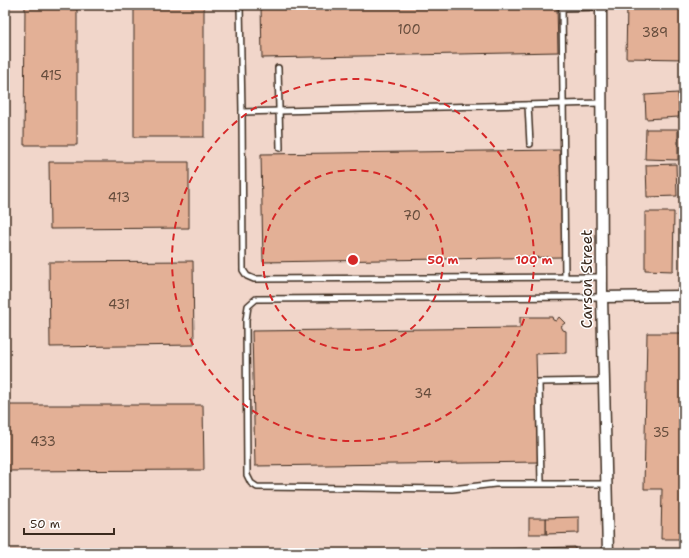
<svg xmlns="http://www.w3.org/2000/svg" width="689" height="558" viewBox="0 0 689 558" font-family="'Shantell Sans',sans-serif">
  <rect width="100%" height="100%" fill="#f7e7e0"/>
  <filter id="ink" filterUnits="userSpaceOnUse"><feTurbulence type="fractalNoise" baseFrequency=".025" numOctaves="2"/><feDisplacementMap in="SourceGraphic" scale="8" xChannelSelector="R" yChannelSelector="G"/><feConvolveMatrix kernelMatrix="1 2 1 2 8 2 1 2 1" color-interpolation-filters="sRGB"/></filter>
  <g filter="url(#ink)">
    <rect fill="#f1d6ca" x="5" y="5" width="679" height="548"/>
    <g fill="#e3b096" stroke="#3b2a1e">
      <polygon points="25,5 77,5 77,145 24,145"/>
      <rect x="134" y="5" width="70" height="132"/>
      <polygon points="261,5 557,5 558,52 262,58"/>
      <polygon points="627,5 684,5 684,59 626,58"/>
      <polygon points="678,93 679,117 646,119 645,95"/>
      <polygon points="646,129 678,129 678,160 645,159"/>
      <polygon points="560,150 562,257 263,262 261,154"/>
      <polygon points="49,162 189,162 189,228 50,229"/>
      <polygon points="676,164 677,196 647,197 646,165"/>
      <polygon points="645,212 674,212 673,271 645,270"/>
      <polygon points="193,261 194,345 50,347 49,262"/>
      <polygon points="520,317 552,317 553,320 556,321 559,317 565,323 561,326 563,330 566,331 566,353 536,354 539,462 255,466 252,331 520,328"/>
      <polygon points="647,333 684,333 684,539 661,539 662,489 644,489"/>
      <polygon points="5,405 203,405 204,470 5,471"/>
      <polygon points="579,517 579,533 546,534 546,518"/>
      <rect x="529" y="518" width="17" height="16"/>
      <polygon points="575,547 575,553 491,553 491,549"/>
      <rect x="388" y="550" width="84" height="3"/>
    </g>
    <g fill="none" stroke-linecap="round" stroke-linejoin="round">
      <g stroke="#3b2a1e" stroke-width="8">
        <g id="lane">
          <polyline points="240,5 242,112 601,103"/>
          <polyline points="562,5 565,277"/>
          <polyline points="562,8 601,7"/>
          <polyline points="278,68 280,148"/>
          <polyline points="528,105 530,144"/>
          <polyline points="242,112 243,270 247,276 254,279 602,277"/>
          <polyline points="602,297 256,299 248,306 246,320 247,475 251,483 257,487 452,489 495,484 606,484"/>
          <polyline points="541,483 539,382 603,381"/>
        </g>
      </g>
      <g stroke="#3b2a1e" stroke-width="13">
        <g id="street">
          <polyline points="601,5 602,297 608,553"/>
          <polyline points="602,297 684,296"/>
        </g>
      </g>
      <use href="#lane" stroke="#fff" stroke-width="5"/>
      <use href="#street" stroke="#fff" stroke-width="10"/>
    </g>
  </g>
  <g fill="none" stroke="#d62828" stroke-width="2" stroke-dasharray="7 5">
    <circle cx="353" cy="260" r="90"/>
    <circle cx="353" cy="260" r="181"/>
  </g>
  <g text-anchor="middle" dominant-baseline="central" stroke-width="3" stroke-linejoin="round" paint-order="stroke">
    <g font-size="13" fill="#654c3c">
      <text x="409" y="29">100</text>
      <text x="655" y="32">389</text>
      <text x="51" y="75">415</text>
      <text x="119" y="197">413</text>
      <text x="412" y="215">70</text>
      <text x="119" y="304">431</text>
      <text x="423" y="393">34</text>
      <text x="661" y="432">35</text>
      <text x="43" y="441">433</text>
    </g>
    <g font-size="15" fill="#3b2a1e" stroke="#fff">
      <text transform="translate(587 279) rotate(-90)">Carson Street</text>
    </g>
  </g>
  <circle cx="353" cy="260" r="6" fill="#d62828" stroke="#fff" stroke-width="2"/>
  <g font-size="12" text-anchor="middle" font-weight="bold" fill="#d62828" stroke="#fff" stroke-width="3" stroke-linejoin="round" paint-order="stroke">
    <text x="443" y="264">50 m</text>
    <text x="534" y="264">100 m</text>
  </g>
  <rect width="689" height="558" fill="none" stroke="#fff" stroke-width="20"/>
  <rect x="10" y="10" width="669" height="538" fill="none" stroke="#3b2a1e" stroke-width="1.5" filter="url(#ink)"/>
  <path d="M24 528v6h90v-6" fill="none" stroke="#3b2a1e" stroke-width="2"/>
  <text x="30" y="528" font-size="12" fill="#3b2a1e" stroke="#ffffff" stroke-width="3" paint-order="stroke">50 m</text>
</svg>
